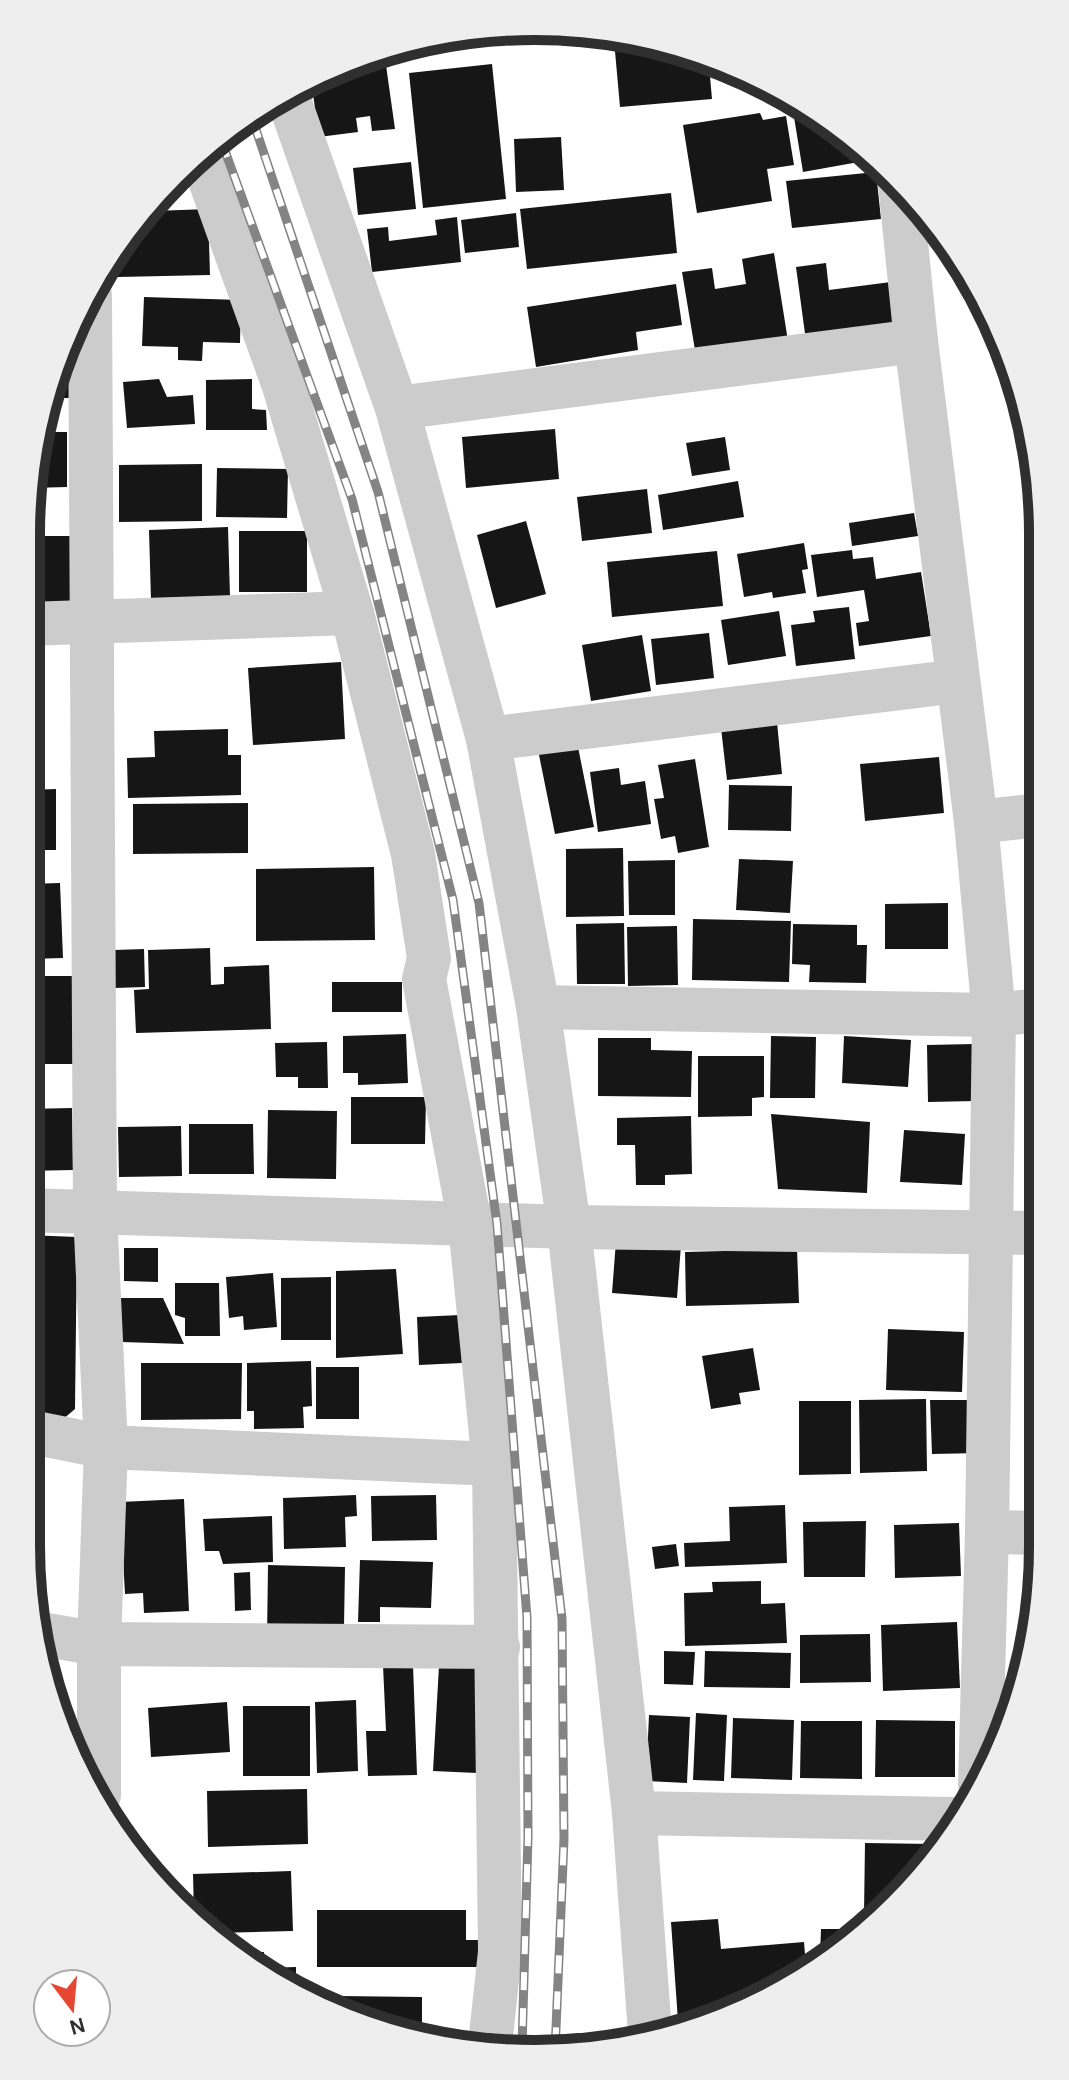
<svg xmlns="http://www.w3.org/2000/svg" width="1069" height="2080" viewBox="0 0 1069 2080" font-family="Karla,sans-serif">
  <rect width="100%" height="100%" fill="#fff"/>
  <g fill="#161616">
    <polygon points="614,40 709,65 712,99 620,107"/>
    <polygon points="384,51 395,129 372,131 370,116 356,118 358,132 319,137 312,87 371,53"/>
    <polygon points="492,64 506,199 423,208 409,73"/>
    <polygon points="760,113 763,120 786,116 794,165 767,169 772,201 697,213 683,125"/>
    <polygon points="812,114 819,118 821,127 830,126 868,151 870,160 803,172 794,117"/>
    <polygon points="561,137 564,190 516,192 514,139"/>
    <polygon points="411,162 416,209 358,215 353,168"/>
    <polygon points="876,172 881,219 792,228 786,181"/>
    <polygon points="671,193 677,253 527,269 520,209"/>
    <polygon points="208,209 210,275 118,277 117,259 154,211"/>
    <polygon points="516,213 519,247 465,253 461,220"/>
    <polygon points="457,217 461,262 372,272 367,229 388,227 389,241 437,235 435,220"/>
    <polygon points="774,253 788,341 696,356 682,272 712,268 715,289 746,284 742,259"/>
    <polygon points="826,263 829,290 891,282 897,328 806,341 796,267"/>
    <polygon points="676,284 682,325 636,332 638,350 536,367 527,307"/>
    <polygon points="144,297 241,300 240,343 203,342 202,361 178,360 178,347 142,346"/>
    <polygon points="68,348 70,398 55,398"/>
    <polygon points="159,379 167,397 193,395 195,424 127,428 123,382"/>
    <polygon points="252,379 252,409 266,410 267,430 206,430 206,380"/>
    <polygon points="555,429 559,479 466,488 462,437"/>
    <polygon points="46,432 67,432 67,487 31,488"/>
    <polygon points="725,437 730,470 692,476 686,443"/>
    <polygon points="202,464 202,521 119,522 119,465"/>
    <polygon points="217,468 288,469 287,518 216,517"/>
    <polygon points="738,481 744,517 663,530 658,495"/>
    <polygon points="647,489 652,533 582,541 577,497"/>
    <polygon points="914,513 918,536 852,546 849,523"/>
    <polygon points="526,521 546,594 496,608 477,535"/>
    <polygon points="228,527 230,597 151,600 149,530"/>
    <rect x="239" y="531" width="68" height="61"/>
    <rect x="27" y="536" width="46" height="68"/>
    <polygon points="804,543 808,569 802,570 806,593 773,598 772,592 744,597 737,554"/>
    <polygon points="852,550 853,559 873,557 876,579 921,572 931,636 859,646 856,623 869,621 864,590 817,597 811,555"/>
    <polygon points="717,551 723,606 612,617 607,562"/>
    <polygon points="849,607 855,659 796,666 791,625 815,622 813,611"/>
    <polygon points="779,611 786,656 728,665 721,620"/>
    <polygon points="709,633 714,678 656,685 651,639"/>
    <polygon points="642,635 651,691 591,701 582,645"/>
    <polygon points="341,662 345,739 253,745 248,668"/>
    <polygon points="777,722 782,774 727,780 721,728"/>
    <polygon points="228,729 228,755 241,755 241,795 128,798 127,758 155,757 154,731"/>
    <polygon points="577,742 594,827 555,834 538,750"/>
    <polygon points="939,757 944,813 865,821 860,764"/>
    <polygon points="695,759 709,847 678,853 675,836 661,839 654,799 664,798 658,765"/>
    <polygon points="619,768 621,785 645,781 651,824 598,832 590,772"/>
    <polygon points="729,785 792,786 791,831 728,830"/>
    <polygon points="56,789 56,850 27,850 27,790"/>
    <polygon points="248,803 248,853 133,854 133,804"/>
    <polygon points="623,848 624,916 566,917 566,849"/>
    <polygon points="739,859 793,861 790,913 736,910"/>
    <polygon points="675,860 675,915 629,915 628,861"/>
    <polygon points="374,867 375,940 256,941 256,869"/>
    <polygon points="60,883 63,958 27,959 27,884"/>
    <polygon points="948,903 948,949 885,949 885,904"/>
    <polygon points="693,919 791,921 789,982 692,980"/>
    <polygon points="624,923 625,984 577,984 576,924"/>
    <polygon points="793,924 857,925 857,945 867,945 866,983 809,982 810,965 792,964"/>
    <polygon points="677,926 678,985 628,986 627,927"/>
    <polygon points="210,948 211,985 224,984 224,967 269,965 271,1029 136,1033 134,990 149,989 148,950"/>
    <polygon points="144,949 145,987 114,988 114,950"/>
    <polygon points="27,976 77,976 76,1064 26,1064"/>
    <rect x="332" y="982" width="70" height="30"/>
    <polygon points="406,1034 408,1083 358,1085 358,1073 343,1073 343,1036"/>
    <polygon points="771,1036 816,1037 815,1098 770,1098"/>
    <polygon points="844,1036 911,1040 908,1087 842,1083"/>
    <polygon points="598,1038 651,1038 651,1050 692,1051 691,1097 598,1096"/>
    <polygon points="327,1042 328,1088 298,1088 298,1077 276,1077 275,1043"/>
    <polygon points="974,1044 975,1101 928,1102 927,1045"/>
    <polygon points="698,1056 764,1056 764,1097 752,1098 752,1116 698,1117"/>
    <polygon points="351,1097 426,1097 425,1144 351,1144"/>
    <polygon points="72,1108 73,1170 26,1171 26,1109"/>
    <polygon points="268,1110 337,1111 336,1179 267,1178"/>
    <polygon points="771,1114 870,1122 867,1193 778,1189"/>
    <polygon points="691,1116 692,1174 665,1175 665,1185 636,1185 635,1145 617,1145 617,1118"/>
    <polygon points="1037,1118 1041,1118 1041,1186 1036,1186"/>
    <polygon points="189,1124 253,1124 254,1174 189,1174"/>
    <polygon points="181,1126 182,1176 119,1177 118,1127"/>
    <polygon points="904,1130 965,1134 962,1185 900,1182"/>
    <polygon points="26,1235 77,1237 75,1409 56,1425 26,1418"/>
    <polygon points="616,1241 681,1245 677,1298 612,1293"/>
    <polygon points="124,1248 158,1248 158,1282 124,1281"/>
    <polygon points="797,1249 799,1303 686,1306 685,1252"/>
    <polygon points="396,1269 403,1354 336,1358 336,1271"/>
    <polygon points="273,1273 277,1327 244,1330 243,1316 229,1318 226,1277"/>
    <polygon points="331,1277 331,1340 281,1340 281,1278"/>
    <polygon points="175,1283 219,1283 220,1336 185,1336 185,1318 175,1315"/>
    <polygon points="120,1298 163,1298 184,1344 122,1342"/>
    <polygon points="460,1315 462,1363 419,1365 417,1317"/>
    <polygon points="888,1329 964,1332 962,1392 886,1390"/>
    <polygon points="753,1348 760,1390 739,1393 741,1404 711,1409 702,1356"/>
    <polygon points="311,1361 312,1406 303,1407 304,1428 254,1429 254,1411 247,1411 247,1363"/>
    <polygon points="141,1363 242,1363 241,1419 141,1420"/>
    <rect x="316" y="1367" width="43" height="52"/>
    <polygon points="926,1399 927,1471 860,1473 859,1400"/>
    <polygon points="930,1400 980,1400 981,1453 932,1454"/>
    <polygon points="799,1401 851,1401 851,1474 799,1475"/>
    <polygon points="356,1495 357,1516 345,1517 346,1547 284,1549 283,1498"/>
    <polygon points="436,1495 437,1540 372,1541 371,1496"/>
    <polygon points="184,1499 189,1611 144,1613 143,1593 125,1594 120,1502"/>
    <polygon points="785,1505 787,1563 685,1567 684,1543 730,1541 729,1507"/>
    <polygon points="272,1516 273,1562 223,1564 219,1551 205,1551 203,1519"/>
    <polygon points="866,1521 865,1577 804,1577 803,1522"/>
    <polygon points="959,1523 961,1576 895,1578 894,1525"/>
    <polygon points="676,1544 679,1566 655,1569 652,1547"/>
    <polygon points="360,1560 433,1562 431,1608 380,1607 380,1622 358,1622"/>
    <polygon points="268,1565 345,1567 344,1626 267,1639"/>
    <polygon points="250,1572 251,1610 235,1611 234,1573"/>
    <polygon points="761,1581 761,1604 785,1603 787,1643 685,1646 684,1593 713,1592 712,1582"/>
    <polygon points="957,1622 960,1688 883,1691 881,1625"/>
    <polygon points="870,1634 871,1682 800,1683 800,1635"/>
    <polygon points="664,1651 695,1652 693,1685 664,1684"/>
    <polygon points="705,1651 791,1653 790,1688 704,1687"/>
    <polygon points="383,1665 413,1665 417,1775 368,1776 366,1731 386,1731"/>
    <polygon points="439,1666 483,1668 477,1773 433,1771"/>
    <polygon points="356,1700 358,1771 317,1773 315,1702"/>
    <polygon points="227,1702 230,1752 151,1757 148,1708"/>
    <rect x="243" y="1706" width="67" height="70"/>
    <polygon points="696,1713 727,1715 724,1781 693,1780"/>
    <polygon points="649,1715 690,1717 687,1783 646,1781"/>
    <polygon points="733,1718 794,1720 792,1780 731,1778"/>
    <polygon points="876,1720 955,1721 955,1777 875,1777"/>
    <polygon points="801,1721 862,1721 862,1779 800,1778"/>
    <polygon points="89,1726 89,1777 62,1727"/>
    <polygon points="307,1789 308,1844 208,1847 207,1791"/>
    <polygon points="865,1843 934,1844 881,1913 864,1913"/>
    <polygon points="291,1871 293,1931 214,1933 194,1914 193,1874"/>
    <polygon points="317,1910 466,1910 466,1940 480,1940 481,1967 317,1967"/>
    <polygon points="718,1919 721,1949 804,1942 806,1967 730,2015 678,2021 671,1922"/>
    <polygon points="821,1929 868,1929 820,1958"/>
    <polygon points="235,1952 264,1952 264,1968 296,1967 296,1988 252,1969"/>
    <polygon points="338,1996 422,1997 422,2032 397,2032 397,2034 338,2007"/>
  </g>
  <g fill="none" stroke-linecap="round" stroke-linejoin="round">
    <g stroke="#ccc" stroke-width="44">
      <polyline points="289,100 397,408 488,739 538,1007 569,1227 634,1813 650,2034"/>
      <polyline points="200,152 284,386 352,613 413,854 429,958 424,979 470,1224 494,1464 500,1952 490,2045"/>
      <polyline points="900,184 916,341 976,822 994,1015 987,1532 980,1785"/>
      <polyline points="90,295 95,1212 106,1447 99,1644 99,1795"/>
      <polyline points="397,408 916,341"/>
      <polyline points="27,624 352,613"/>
      <polyline points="488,739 958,681"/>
      <polyline points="976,822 1040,815"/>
      <polyline points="538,1007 994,1015 1040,1010"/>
      <polyline points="26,1210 569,1227 1041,1233"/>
      <polyline points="26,1431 106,1447 494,1464"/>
      <polyline points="987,1532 1042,1533"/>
      <polyline points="41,1634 99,1644 498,1647"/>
      <polyline points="634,1813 953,1819"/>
    </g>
    <g stroke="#848484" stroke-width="9">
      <g id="rail">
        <polyline points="253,121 378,492 479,903 562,1619 564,1839 555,2052"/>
        <polyline points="221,140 352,499 453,900 497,1224 527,1618 528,1837 522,2048"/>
      </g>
    </g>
    <use href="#rail" stroke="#fff" stroke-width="6" stroke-dasharray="18" stroke-linecap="butt"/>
  </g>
  <path d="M0 0H1069V2080H0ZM534 40H535A494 494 0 0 1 1029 534V1546A494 494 0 0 1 535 2040H534A494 494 0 0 1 40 1546V534A494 494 0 0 1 534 40Z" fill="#eee" fill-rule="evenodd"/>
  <path fill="none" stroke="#2f2f2f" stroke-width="10" d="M534 40H535A494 494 0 0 1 1029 534V1546A494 494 0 0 1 535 2040H534A494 494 0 0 1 40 1546V534A494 494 0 0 1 534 40Z"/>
  <g transform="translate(72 2008) rotate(164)"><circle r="38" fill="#ffffff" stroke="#acacac" stroke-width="2"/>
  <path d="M0-6L14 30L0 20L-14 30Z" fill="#e54732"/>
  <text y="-12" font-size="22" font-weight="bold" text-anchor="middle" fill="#2f2f2f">N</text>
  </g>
</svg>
